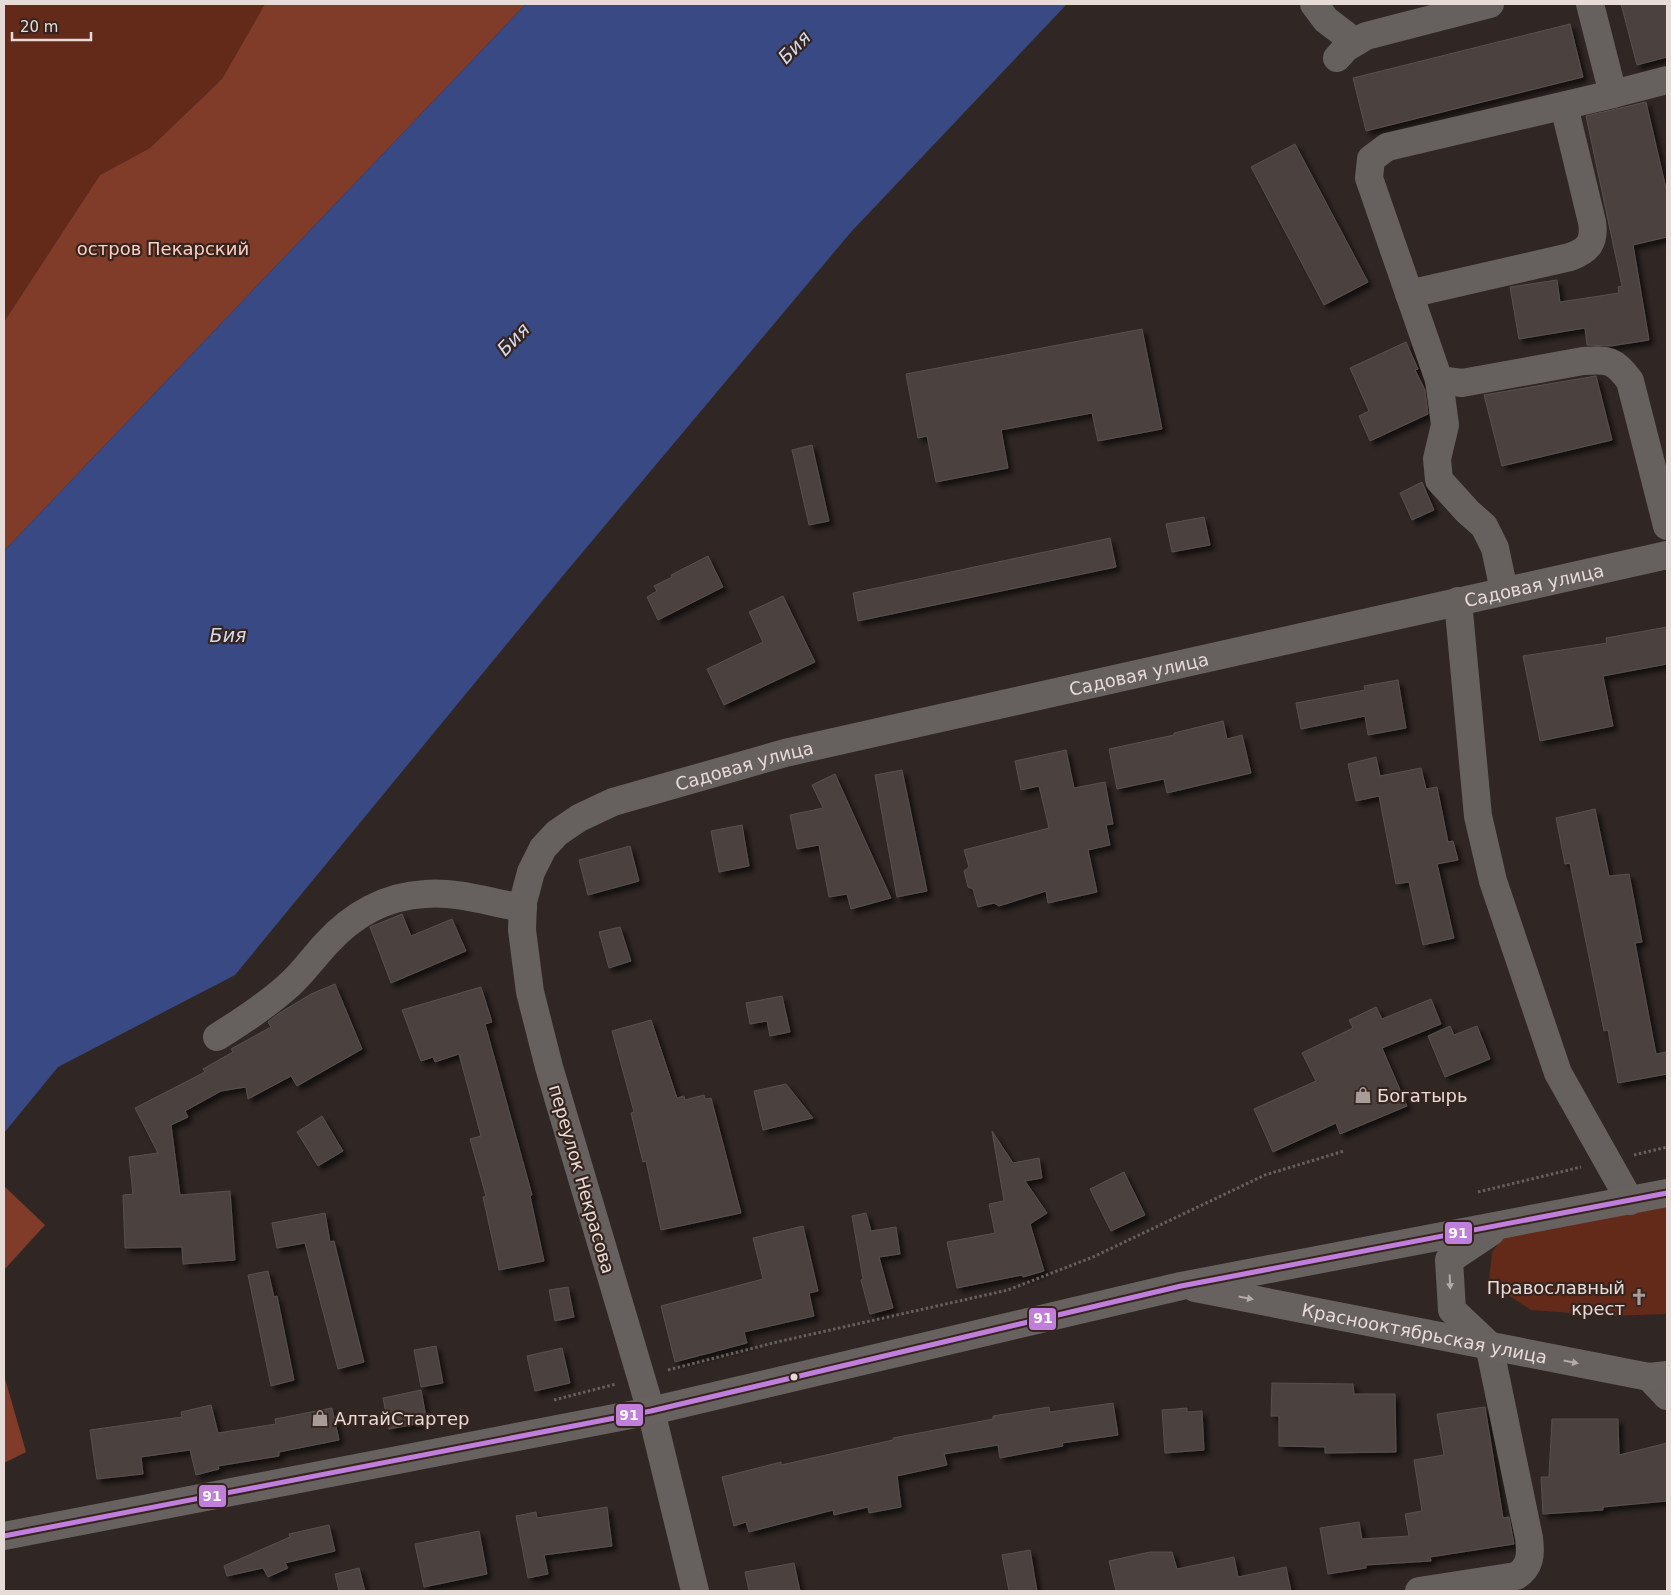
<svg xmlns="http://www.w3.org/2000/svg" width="1671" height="1595" viewBox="0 0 1671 1595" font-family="'DejaVu Sans',sans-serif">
  <defs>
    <filter id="shadow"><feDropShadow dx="4.5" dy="4.5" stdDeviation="2.5" flood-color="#0009"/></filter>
  </defs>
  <rect width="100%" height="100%" fill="#302724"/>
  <g fill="#632a1a">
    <polygon points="4,4 265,4 222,79 150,148 100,175 4,322"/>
    <polygon points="1667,1199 1667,1314 1609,1316 1531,1310 1489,1282 1492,1252 1509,1230"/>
  </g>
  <g fill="#803c29">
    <polygon points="265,4 526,4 4,551 4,322 100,175 150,148 222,79"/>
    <polygon points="4,1186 45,1225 4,1270"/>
    <polygon points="4,1375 26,1452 4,1463"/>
  </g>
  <polygon fill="#384984" points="526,4 1067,4 851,232 561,578 235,975 58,1067 4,1133 4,551"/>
  <g fill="#4b4340" stroke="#58504d" filter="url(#shadow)">
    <polygon points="1621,4 1667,4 1667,57 1637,65"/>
    <polygon points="1570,24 1583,77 1366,131 1353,78"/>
    <polygon points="1646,102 1667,193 1667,237 1633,245 1649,340 1611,346 1587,345 1585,328 1519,339 1510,287 1557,280 1560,302 1619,293 1618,287 1622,286 1586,116"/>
    <polygon points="1295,144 1368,282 1324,305 1251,167"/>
    <polygon points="1142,329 1162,429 1098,441 1092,413 1001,430 1008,468 936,482 927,436 918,438 906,374"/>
    <polygon points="1406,342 1418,369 1415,370 1425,390 1428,414 1370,441 1359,416 1369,411 1350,368"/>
    <polygon points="1596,376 1612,440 1502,466 1484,395"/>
    <polygon points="812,445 829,521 809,525 792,450"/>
    <polygon points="1422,482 1434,510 1412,520 1400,493"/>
    <polygon points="1204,517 1210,545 1172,552 1166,524"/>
    <polygon points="1110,538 1116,567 858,621 853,593"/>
    <polygon points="708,556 723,587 658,620 647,597 657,591 654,586 672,577 671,575"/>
    <polygon points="783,596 815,662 724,705 707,669 763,642 749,612"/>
    <polygon points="1667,627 1667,664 1603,676 1613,726 1540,741 1523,656 1607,643 1606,638"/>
    <polygon points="1398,680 1406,728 1368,735 1365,716 1301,729 1296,703 1365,690 1364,686"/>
    <polygon points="1223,721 1227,739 1242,735 1251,773 1167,793 1164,779 1117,789 1109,749 1174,735 1174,733"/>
    <polygon points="1066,750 1074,788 1105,782 1113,824 1106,825 1110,845 1088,850 1097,892 1048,903 1046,891 999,906 994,903 978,907 973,889 968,887 964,871 969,867 964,850 1049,828 1039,786 1021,790 1015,761"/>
    <polygon points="1376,757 1380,776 1421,768 1426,789 1437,787 1448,842 1453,841 1458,860 1437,864 1454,938 1423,945 1409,882 1396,884 1379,796 1356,801 1348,764"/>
    <polygon points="902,770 927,891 897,897 875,775"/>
    <polygon points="835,774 891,898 851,909 847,894 829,897 819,845 797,849 790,815 823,808 812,785"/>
    <polygon points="1595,809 1609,876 1629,874 1642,942 1635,943 1656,1054 1667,1052 1667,1074 1618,1083 1608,1030 1604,1031 1570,863 1565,864 1556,818"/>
    <polygon points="742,825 749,866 719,872 711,831"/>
    <polygon points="630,846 639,881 588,895 579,860"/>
    <polygon points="402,914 411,936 452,919 466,951 391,983 370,927"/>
    <polygon points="620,927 631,961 609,968 599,932"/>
    <polygon points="335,984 362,1049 297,1086 291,1076 248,1099 246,1087 221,1091 185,1111 188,1117 171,1125 180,1195 230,1191 235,1260 183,1264 182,1247 125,1248 123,1195 133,1194 129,1157 158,1153 135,1108 205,1072 203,1069 233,1052 231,1049 271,1027 268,1022 278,1014 311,994"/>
    <polygon points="481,987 492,1022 485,1024 532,1195 530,1196 544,1261 499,1270 483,1197 486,1196 470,1139 481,1136 459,1054 435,1062 433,1057 421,1061 402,1010"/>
    <polygon points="782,996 790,1032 770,1036 767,1021 750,1024 746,1003"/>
    <polygon points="1431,999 1441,1024 1382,1048 1407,1106 1340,1134 1336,1123 1273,1152 1254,1109 1316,1081 1302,1053 1353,1028 1349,1020 1376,1007 1382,1019"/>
    <polygon points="651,1020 677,1098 684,1096 685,1100 704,1095 705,1099 711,1098 741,1213 661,1230 646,1161 643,1162 631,1113 634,1112 612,1031"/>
    <polygon points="1450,1026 1454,1035 1477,1026 1490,1059 1445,1077 1428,1036"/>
    <polygon points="786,1084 813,1118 763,1130 754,1091"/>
    <polygon points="322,1116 343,1151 318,1166 297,1132"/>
    <polygon points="992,1131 1013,1163 1039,1158 1042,1178 1025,1181 1047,1213 1030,1224 1044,1271 1023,1277 1022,1275 957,1288 947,1242 995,1233 989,1204 1004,1201"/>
    <polygon points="1124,1172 1145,1215 1111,1231 1090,1189"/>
    <polygon points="325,1213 330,1242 334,1241 364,1362 338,1369 305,1243 277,1248 272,1223"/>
    <polygon points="866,1213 871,1231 896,1227 900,1254 879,1257 893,1308 870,1314 861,1280 863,1279 852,1216"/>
    <polygon points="803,1226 818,1291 809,1293 814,1316 744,1332 747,1343 675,1362 661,1306 763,1279 753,1238"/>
    <polygon points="268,1271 274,1297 277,1296 294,1380 271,1386 248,1275"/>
    <polygon points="568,1287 574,1317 555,1321 549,1290"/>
    <polygon points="436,1346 443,1383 421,1387 414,1350"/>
    <polygon points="562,1348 570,1383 535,1391 527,1356"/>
    <polygon points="1272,1383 1353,1384 1354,1394 1395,1394 1396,1452 1325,1453 1325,1447 1279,1446 1279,1416 1271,1416"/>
    <polygon points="421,1390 427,1422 389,1429 383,1398"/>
    <polygon points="1113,1403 1118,1435 1062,1443 1063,1446 1000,1458 998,1445 944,1454 947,1465 897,1476 901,1507 869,1513 868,1507 834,1515 833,1510 749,1532 746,1522 734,1526 722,1477 781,1462 781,1465 893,1440 893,1438 993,1419 993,1416 1049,1407 1050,1412"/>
    <polygon points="211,1405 218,1433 276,1424 275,1419 332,1408 339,1440 279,1452 279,1456 218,1466 219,1469 196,1475 190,1450 141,1457 143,1474 97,1479 90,1430 182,1417 181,1412"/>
    <polygon points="1485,1407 1503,1518 1509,1517 1514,1544 1430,1557 1431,1561 1366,1565 1366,1568 1328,1574 1320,1528 1359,1522 1362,1539 1409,1536 1405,1514 1422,1511 1414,1460 1444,1455 1437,1414"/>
    <polygon points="1187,1408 1187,1412 1202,1411 1204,1450 1165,1453 1162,1410"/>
    <polygon points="1552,1419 1618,1419 1619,1455 1667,1443 1667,1501 1603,1507 1603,1510 1543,1514 1541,1477 1549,1477"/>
    <polygon points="607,1507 612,1546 544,1555 548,1574 528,1578 516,1516 536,1512 537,1518"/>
    <polygon points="329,1525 335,1551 285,1563 288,1568 268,1577 263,1568 227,1576 224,1566 290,1537 289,1534"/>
    <polygon points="479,1531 487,1574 424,1587 415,1544"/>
    <polygon points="1030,1550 1037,1591 1009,1591 1002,1555"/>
    <polygon points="1150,1552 1172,1552 1177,1569 1234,1557 1238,1577 1286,1567 1291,1591 1116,1591 1109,1561"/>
    <polygon points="794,1563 800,1591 749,1591 745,1572"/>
    <polygon points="359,1568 365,1591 339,1591 335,1574"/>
  </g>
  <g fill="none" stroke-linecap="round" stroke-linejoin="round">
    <g stroke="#66615f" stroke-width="3" stroke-dasharray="2.5 2.5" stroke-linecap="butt">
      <polyline points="1634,1155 1667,1147"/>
      <polyline points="1478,1192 1581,1167"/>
      <polyline points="668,1370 777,1342 1008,1290 1093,1257 1265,1175 1344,1151"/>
      <polyline points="554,1400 616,1384"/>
    </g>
    <g stroke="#66605f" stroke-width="28">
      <polyline points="1314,4 1326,20 1355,42"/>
      <path d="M1590 4 1613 94 1387 147 1371 159 1369 178 1439 380 1462 383 1583 361C1608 359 1615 360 1630 381L1667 526"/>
      <polyline points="1337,58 1346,48 1366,36 1490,4"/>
      <polyline points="1613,94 1667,80"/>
      <path d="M1409 294 1570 257C1589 250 1595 242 1592 222L1564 106"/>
      <polyline points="1439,380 1445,425 1437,459 1439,480 1468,512 1484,526 1495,548 1504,591"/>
      <polyline points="1458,601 1478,816 1493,881 1558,1073 1630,1201"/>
      <path d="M217 1037C241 1022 266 1006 288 986 302 974 313 958 326 944 352 915 386 896 425 894 457 891 492 903 523 908"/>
      <polyline points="1649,1377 1667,1396"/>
      <path id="s1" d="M695 1591 651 1411 549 1067 530 992 522 930 523 902 531 872 543 848 557 833 579 818 613 802 785 753 1667 555"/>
      <path d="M1419 1591 1516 1576C1531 1567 1531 1554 1529 1538L1489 1345"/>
    </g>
    <g stroke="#67615f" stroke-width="28">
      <path id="s2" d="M1195 1288 1649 1377 1667 1375"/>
      <polyline points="1489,1345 1452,1310 1449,1260 1491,1232"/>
      <polyline points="4,1536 651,1411 1181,1286 1667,1193"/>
    </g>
    <g stroke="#36241e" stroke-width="9">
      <polyline id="bus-1" points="4,1536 651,1411 1181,1286 1667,1193"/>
    </g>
    <use href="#bus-1" stroke="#c07fdc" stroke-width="5"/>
  </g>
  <defs><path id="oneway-solid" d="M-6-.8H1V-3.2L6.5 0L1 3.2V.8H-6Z" transform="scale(1.25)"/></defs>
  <g fill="#b4aaa7">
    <use href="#oneway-solid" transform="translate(1450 1282) rotate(87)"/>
    <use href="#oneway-solid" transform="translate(1246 1298) rotate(11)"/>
    <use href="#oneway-solid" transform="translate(1571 1362) rotate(11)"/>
  </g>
  <defs>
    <g id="shop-bare" transform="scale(1.35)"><path d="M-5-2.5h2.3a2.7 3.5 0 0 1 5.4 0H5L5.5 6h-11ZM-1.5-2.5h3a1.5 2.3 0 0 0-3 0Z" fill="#a79c98" stroke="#36241e" stroke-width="2.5" paint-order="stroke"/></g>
    <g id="church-bare" transform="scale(1.35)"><path d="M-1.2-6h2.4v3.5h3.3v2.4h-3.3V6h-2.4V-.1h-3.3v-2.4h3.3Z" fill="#a79c98" stroke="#36241e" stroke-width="2.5" paint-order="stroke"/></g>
  </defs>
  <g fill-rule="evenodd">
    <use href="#shop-bare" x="1363" y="1095"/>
    <use href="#church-bare" x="1639" y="1297"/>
    <use href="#shop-bare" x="320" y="1418"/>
  </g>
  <circle fill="#e7dbd7" stroke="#36241e" stroke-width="2" cx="794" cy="1377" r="4.5"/>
  <g text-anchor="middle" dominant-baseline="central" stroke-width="4.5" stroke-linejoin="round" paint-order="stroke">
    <g font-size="18" fill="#fdcec0" stroke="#36241e">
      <text x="163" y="248">остров Пекарский</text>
    </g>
    <g font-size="18" fill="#e7dbd7" stroke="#36241e">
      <text stroke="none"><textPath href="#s1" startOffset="1801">Садовая улица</textPath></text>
      <text stroke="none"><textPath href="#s1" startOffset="1396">Садовая улица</textPath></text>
      <text stroke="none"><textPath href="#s1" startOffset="991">Садовая улица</textPath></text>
      <text transform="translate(582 1179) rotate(74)">переулок Некрасова</text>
      <text stroke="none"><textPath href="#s2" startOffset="234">Краснооктябрьская улица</textPath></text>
    </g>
    <g font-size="18" fill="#e7dbd7" stroke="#36241e" text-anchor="start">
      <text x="1377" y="1095">Богатырь</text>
      <text x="1625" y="1287" text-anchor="end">Православный<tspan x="1625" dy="21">крест</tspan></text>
      <text x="334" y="1418">АлтайСтартер</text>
    </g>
    <g font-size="19" font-style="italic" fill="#d2daed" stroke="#36241e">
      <text transform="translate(794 47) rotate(-46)">Бия</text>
      <text transform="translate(513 339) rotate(-46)">Бия</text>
      <text x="228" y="635">Бия</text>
    </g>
  </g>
  <g stroke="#36241e" stroke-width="2">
    <rect x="1444" y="1221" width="29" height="24" rx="5" fill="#c07fdc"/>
    <rect x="1028" y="1307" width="29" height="24" rx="5" fill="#c07fdc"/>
    <rect x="615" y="1403" width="29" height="24" rx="5" fill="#c07fdc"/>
    <rect x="198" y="1484" width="29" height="24" rx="5" fill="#c07fdc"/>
  </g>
  <g font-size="14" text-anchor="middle" font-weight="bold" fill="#fff">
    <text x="1458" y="1238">91</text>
    <text x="1043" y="1323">91</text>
    <text x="629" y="1420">91</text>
    <text x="212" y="1501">91</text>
  </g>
  <rect width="1671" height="1595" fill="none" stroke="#e7dbd7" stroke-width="10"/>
  <path d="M12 32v8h79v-8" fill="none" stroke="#e7dbd7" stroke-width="2.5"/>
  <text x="20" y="32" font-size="15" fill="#e7dbd7" stroke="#36241e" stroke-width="4" paint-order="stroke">20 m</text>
</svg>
